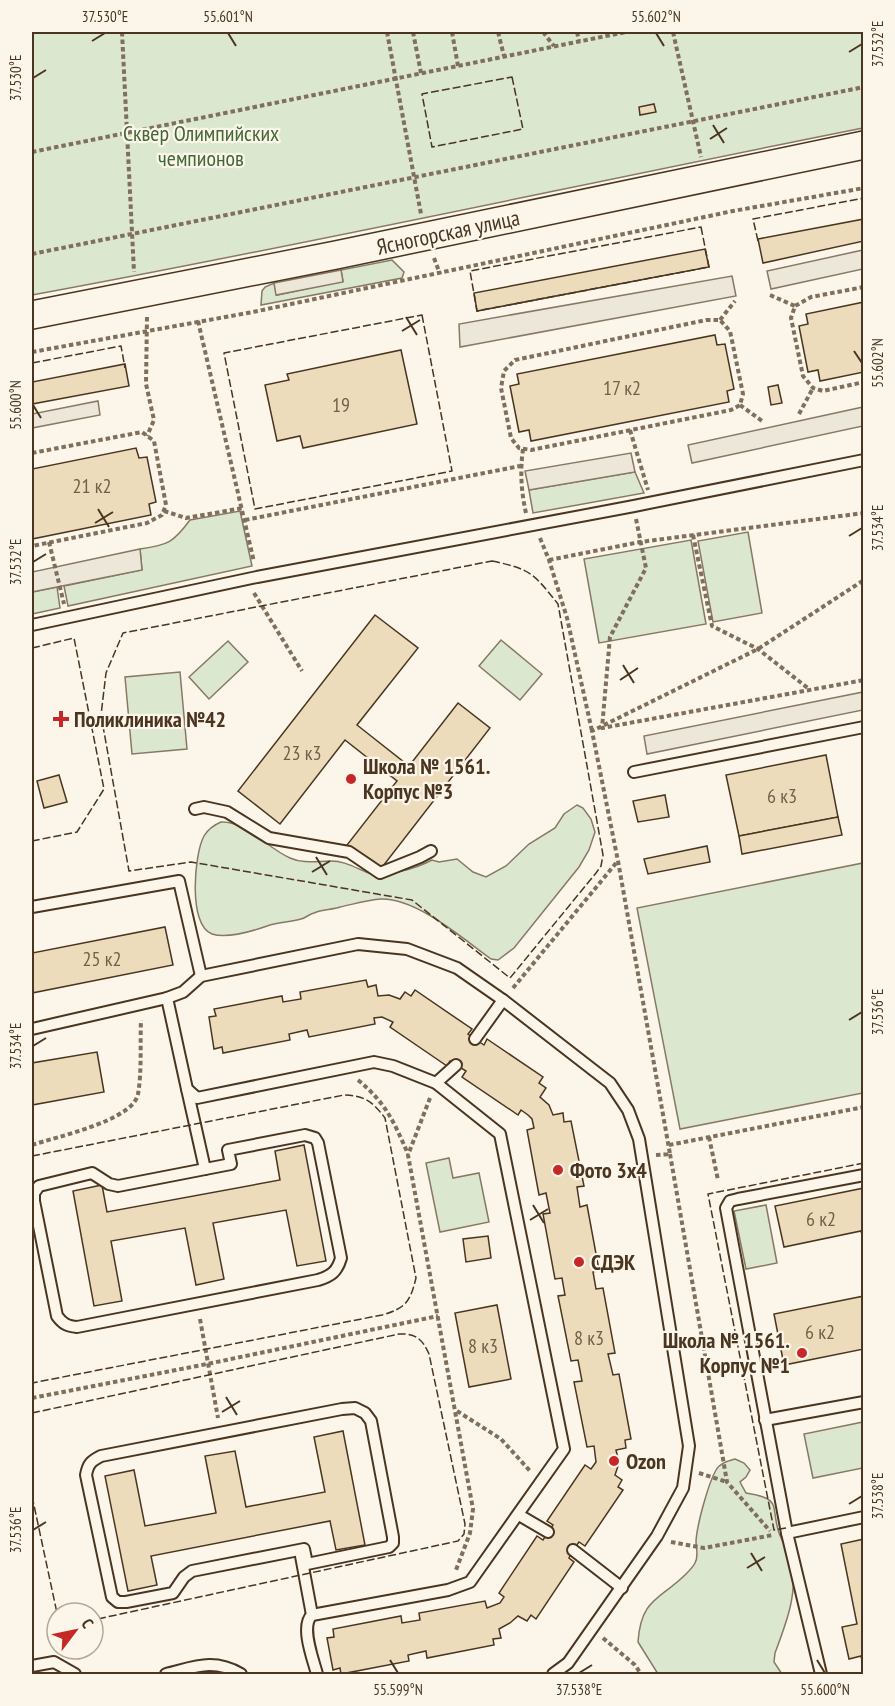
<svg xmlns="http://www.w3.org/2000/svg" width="895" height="1706" viewBox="0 0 895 1706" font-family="'PT Sans Narrow',sans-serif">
  <rect width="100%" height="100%" fill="#fbf6e9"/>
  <g fill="#dce7d0" stroke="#887966" stroke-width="1.5">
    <path d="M32 32H863V128C586 183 310 244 32 295Z"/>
    <polygon points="392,260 404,272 402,278 261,305 262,291 265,287 274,283 277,295 343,281 341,270"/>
    <polygon points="635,472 644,493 533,513 529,490"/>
    <path d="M240 511 252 566 68 606 64 586 142 570 140 549C168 545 173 543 190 520Z"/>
    <polygon points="748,532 762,613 713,622 698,541"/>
    <polygon points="691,540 706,624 599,643 584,559"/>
    <polygon points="57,587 60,608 32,614 32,592"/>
    <polygon points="501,640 542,674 520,700 479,666"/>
    <polygon points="228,641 248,662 209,699 189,677"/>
    <polygon points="180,672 187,749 132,754 125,677"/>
    <path d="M577 805 583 808 591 819 595 832 589 850 579 867 514 948 498 960 491 959C463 939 417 898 381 899 367 900 354 904 340 907 332 910 322 909 314 913 309 914 306 918 301 919 291 922 281 922 270 925 256 930 227 939 212 934 188 926 194 854 204 836 208 829 214 825 221 822 246 821 267 848 290 858 303 864 317 861 331 861 344 861 354 867 366 872 382 879 417 868 432 860L439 862 457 859 473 872 486 877 506 866 529 844 555 828 564 814Z"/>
    <polygon points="863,863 863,1093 680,1129 637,908"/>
    <polygon points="449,1158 453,1178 479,1173 489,1222 440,1232 426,1163"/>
    <polygon points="766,1205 777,1263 746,1269 734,1211"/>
    <polygon points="863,1422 863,1468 813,1478 804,1434"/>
    <path d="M735 1459 744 1463 750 1470 746 1477 740 1482 746 1493C783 1499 770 1505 779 1533 783 1543 789 1553 791 1563 799 1592 785 1626 775 1653L774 1662 782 1674H658L638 1642C641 1598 660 1600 686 1574 689 1571 693 1567 695 1563 699 1556 696 1548 696 1541 697 1525 708 1484 716 1470 720 1463 728 1461 735 1459Z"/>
  </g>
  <g fill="#ede7d9" stroke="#887966" stroke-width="1.5">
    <polygon points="863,250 863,269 771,289 767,271"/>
    <polygon points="341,270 343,282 276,295 274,283"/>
    <polygon points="732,276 736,296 460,347 459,324"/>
    <polygon points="98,401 100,415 32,428 32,414"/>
    <polygon points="863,407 863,426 692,463 688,445"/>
    <polygon points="631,453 635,472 529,490 525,471"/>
    <polygon points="140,549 142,570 32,592 32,572"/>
    <polygon points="863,692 863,710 647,754 644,736"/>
  </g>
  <g fill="#ecdcbc" stroke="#4a3520" stroke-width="1.5">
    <polygon points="654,104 656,112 640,115 639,107"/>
    <polygon points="864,219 864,241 763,263 758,239"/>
    <polygon points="705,249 709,267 477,311 474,293"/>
    <polygon points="864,302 864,372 820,381 818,370 808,372 799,326 808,324 806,314"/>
    <polygon points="715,335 717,345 725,344 734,389 727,391 729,402 531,441 529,430 519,432 510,386 519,384 517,374"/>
    <polygon points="401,350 417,424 303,448 300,436 277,441 265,385 289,380 287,374"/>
    <polygon points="125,364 129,386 32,404 32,382"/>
    <polygon points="778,385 782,403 771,405 768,387"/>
    <polygon points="136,448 139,458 147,457 156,502 149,504 151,515 32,539 32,469"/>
    <polygon points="375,615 418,648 357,725 409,766 458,703 490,728 380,870 347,845 397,781 345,740 280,824 238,791"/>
    <polygon points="826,755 838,817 739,836 726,775"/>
    <polygon points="59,775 67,802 44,808 37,781"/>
    <polygon points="665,795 669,817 638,822 633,801"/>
    <polygon points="838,817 842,835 742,854 739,836"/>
    <polygon points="707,846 710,862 648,874 644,859"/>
    <polygon points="165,927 173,965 32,993 32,953"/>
    <polygon points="366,980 368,987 376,985 378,996 389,995 400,999 405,992 411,996 415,990 472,1029 468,1034 475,1039 484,1045 487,1039 543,1077 539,1083 546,1088 540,1097 549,1105 553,1115 563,1113 564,1122 571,1121 584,1186 577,1187 580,1207 587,1205 599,1270 593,1272 596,1289 603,1288 615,1353 608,1354 613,1375 619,1374 631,1439 625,1440 626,1448 616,1450 619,1463 615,1475 622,1480 618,1487 623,1490 585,1546 579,1542 573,1550 569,1558 574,1562 536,1619 531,1615 527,1621 518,1616 510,1623 499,1629 501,1638 493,1639 494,1645 427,1658 426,1651 408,1655 409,1661 341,1674 340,1668 333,1670 327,1638 334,1637 333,1629 401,1616 402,1623 420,1620 419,1613 485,1601 487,1608 500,1603 504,1597 499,1593 537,1536 543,1540 553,1525 547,1521 585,1465 591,1469 596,1462 594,1446 587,1447 574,1382 582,1381 578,1360 571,1361 558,1296 565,1295 562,1278 555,1279 543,1214 550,1213 546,1193 539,1195 527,1130 534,1128 532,1119 528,1115 521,1110 518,1115 462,1077 466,1071 450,1061 447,1066 390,1027 393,1022 382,1017 374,1018 375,1024 309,1037 307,1030 289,1034 290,1040 223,1053 222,1047 214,1049 209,1017 216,1016 214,1009 282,996 283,1002 301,999 300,992"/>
    <polygon points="97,1052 104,1092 32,1105 32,1063"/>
    <polygon points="304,1145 326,1261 297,1266 286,1210 213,1223 224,1279 196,1285 185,1228 111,1241 122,1301 94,1306 73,1191 102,1185 107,1212 280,1180 275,1151"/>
    <polygon points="864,1188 864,1242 861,1231 784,1247 775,1206"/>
    <polygon points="488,1236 491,1258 466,1262 463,1239"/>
    <polygon points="864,1296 864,1349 784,1365 774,1314"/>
    <polygon points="497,1305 511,1379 469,1387 455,1313"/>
    <polygon points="343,1431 365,1545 336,1550 330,1521 151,1556 157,1585 128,1591 105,1476 134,1470 145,1526 216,1513 205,1456 235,1451 246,1507 325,1492 314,1437"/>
    <polygon points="864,1539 864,1670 861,1656 849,1659 842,1627 857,1624 841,1544"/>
  </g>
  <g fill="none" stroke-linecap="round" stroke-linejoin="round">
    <g stroke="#4a3520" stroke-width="14">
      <g id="service">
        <polyline points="32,625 257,577 634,506 864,460"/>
        <polyline points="634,772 864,727"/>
        <polyline points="195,809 204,807 227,812 269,838 349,852 380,873 420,857 431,851"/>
        <polyline points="32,907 179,881 201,976"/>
        <path d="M167 998 187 1089 197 1098 374 1062 393 1066 436 1083 500 1134 564 1449 470 1582 448 1590 312 1615C300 1626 313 1659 317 1674"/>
        <polyline points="32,1029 167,998 183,992 201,976 358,944 407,949 457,968 503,1000 610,1083 628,1110 639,1139 689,1446 683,1488 657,1536 568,1663 553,1674"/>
        <polyline points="475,1039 503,1000"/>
        <polyline points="436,1083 456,1065"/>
        <polyline points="187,1089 205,1169"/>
        <path d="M305 1135 315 1138 318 1143 341 1258C337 1272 331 1276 318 1280L77 1327C67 1326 63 1324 57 1316L34 1201V1193L39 1186 92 1173 109 1184 118 1186 231 1164 228 1150Z"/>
        <path d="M355 1408 365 1413 371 1421 393 1537V1543L389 1547 307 1564 304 1549 192 1571 184 1577 173 1593 126 1602H118L112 1597 86 1475C88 1464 91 1461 101 1456L342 1409Z"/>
        <polyline points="765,1420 864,1402"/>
        <polyline points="519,1515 548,1532"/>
        <polyline points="787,1533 726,1208 730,1201 738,1199 864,1175"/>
        <polyline points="573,1550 622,1588"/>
        <polyline points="301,1556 312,1615"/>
        <polyline points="32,1666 54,1662 75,1674"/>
        <path d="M166 1674C195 1667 213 1658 241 1674"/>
        <polyline points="821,1674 787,1533 864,1517"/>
      </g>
    </g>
    <g stroke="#4a3520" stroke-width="30">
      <polyline id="secondary" points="32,315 336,255 864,145"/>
    </g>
    <g stroke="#7f6f5c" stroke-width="4" stroke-dasharray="4.5 3" stroke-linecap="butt">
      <polyline points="122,32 134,272"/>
      <polyline points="387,32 421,214"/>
      <polyline points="413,32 421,73"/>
      <polyline points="452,32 458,66"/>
      <polyline points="498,32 504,56"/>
      <polyline points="543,32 554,46"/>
      <polyline points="577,32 579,41"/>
      <polyline points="673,32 701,157"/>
      <polyline points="32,152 626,32"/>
      <polyline points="32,254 864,87"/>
      <polyline points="434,258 440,274"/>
      <polyline points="864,287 811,297 795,306 791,318 803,376 813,388 823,391 864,382"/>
      <polyline points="770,295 795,306"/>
      <polyline points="147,317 146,384 154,420 147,436"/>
      <polygon points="706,320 720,320 730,331 743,394 740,405 731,410 531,450 519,448 511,438 501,388 504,371 515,360"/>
      <polyline points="720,320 735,301"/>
      <polyline points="198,321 254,562"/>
      <polyline points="32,352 253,312 733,211 864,188"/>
      <polyline points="740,405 762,421"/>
      <polyline points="799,414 813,388"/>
      <polyline points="630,430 648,490"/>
      <path d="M523 449C520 471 521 491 526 513"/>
      <polyline points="32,453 142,432 154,441 166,505 162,515 147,523 32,546"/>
      <polyline points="164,511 186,518 243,508"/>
      <polyline points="636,519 646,568 610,637 602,728 864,680"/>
      <polyline points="245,520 520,466"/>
      <polyline points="693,535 712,626 758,649 809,689"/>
      <polyline points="540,538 549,560 567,618 592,731"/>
      <polyline points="49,542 64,604"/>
      <polyline points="549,560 640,542 864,513"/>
      <polyline points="254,593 302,671"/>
      <polyline points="513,988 617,862"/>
      <path d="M358 1080C386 1103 394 1122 408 1154"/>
      <polyline points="430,1098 408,1155 473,1509 470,1533 456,1570"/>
      <polyline points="709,1137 718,1180"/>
      <path d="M32 1145C55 1137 133 1121 138 1094 142 1072 140 1043 141 1020"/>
      <polyline points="669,1145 864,1107"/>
      <polyline points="670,1154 727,1482 770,1531"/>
      <polyline points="656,1155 670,1154 618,861 592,731 758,649 864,580"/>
      <polyline points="200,1319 218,1418"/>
      <polyline points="32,1398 207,1364 438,1316"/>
      <polyline points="457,1411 501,1439 531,1472"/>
      <polyline points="699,1473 727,1482"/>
      <polyline points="671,1542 704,1548 773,1535"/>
      <polyline points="603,1638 635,1665 641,1674"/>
    </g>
    <use href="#service" stroke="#fbf6e9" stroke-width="10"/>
    <use href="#secondary" stroke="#fbf6e9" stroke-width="27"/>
    <g stroke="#4a3520" stroke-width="1.5" stroke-dasharray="8 3" stroke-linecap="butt">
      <polygon points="512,77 523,129 432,147 422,94"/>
      <polygon points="701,227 709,267 477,311 470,271"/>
      <polyline points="758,241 753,219 864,198"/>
      <polygon points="422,315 452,471 255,509 224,353"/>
      <polyline points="32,363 121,346 125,368"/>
      <path d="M492 561C531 569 534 574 558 604L603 855 601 866 596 873 510 978 412 900 191 862 129 871 101 715 106 673 123 633Z"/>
      <polyline points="32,648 74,638 104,789 77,832 32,841"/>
      <path d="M32 1156 344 1095C365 1096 372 1101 385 1118L416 1278C410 1302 406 1308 382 1315L32 1383"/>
      <path d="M32 1413 399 1334C416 1333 423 1340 429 1354L465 1524 464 1534 458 1541 93 1620"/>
      <polyline points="32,1496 57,1613"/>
      <polyline points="786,1528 774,1530 708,1194 864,1163"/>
    </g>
  </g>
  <path fill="none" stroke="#4a3520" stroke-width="2" d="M228 33 236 46M656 33 664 46M92 41 105 33M849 52 862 44M33 78 46 70M713 125 724 143M710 139 727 128M406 317 417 335M402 331 420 320M854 351 862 363M33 405 41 418M98 509 109 527M95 523 113 512M849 536 862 528M33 562 46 554M623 665 634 683M620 680 638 668M316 857 327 875M312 872 330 861M849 1020 862 1012M33 1046 46 1038M533 1205 544 1223M530 1220 548 1209M226 1397 237 1415M222 1412 240 1401M849 1504 862 1496M33 1530 46 1522M751 1553 762 1571M747 1568 765 1557M390 1660 398 1673M817 1660 825 1673M579 1673 592 1665"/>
  <g fill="#c62828" stroke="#fbf6e9" stroke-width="2">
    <path d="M58 710h6v6h6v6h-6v6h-6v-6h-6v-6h6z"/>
    <circle cx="351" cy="779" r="6"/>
    <circle cx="558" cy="1170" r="6"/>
    <circle cx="579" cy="1262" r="6"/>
    <circle cx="802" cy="1353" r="6"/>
    <circle cx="614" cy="1461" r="6"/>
  </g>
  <g text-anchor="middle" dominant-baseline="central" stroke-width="4.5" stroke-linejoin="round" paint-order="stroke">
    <g font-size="20" fill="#725f47">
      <text x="622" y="388">17 к2</text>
      <text x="341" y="405">19</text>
      <text x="92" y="486">21 к2</text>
      <text x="302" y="753">23 к3</text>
      <text x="782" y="796">6 к3</text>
      <text x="102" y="959">25 к2</text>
      <text x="821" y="1219">6 к2</text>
      <text x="820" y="1332">6 к2</text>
      <text x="589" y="1338">8 к3</text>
      <text x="483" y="1346">8 к3</text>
    </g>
    <g font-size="22" fill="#436837" stroke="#fbf6e9">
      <text x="201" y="133">Сквер Олимпийских<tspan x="201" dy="25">чемпионов</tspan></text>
    </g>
    <g font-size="22" fill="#4a3520" stroke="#fbf6e9">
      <text transform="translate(448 232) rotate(-12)">Ясногорская улица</text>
    </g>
    <g font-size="22" font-weight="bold" fill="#4a3520" stroke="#fbf6e9" text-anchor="start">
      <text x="74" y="719">Поликлиника №42</text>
      <text x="363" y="766">Школа № 1561.<tspan x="363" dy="25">Корпус №3</tspan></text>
      <text x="570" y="1170">Фото 3х4</text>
      <text x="591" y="1262">СДЭК</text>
      <text x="790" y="1340" text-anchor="end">Школа № 1561.<tspan x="790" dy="25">Корпус №1</tspan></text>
      <text x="626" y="1461">Ozon</text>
    </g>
  </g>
  <rect width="895" height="1706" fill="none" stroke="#fbf6e9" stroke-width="66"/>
  <g transform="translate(75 1631) rotate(58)"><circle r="28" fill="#fbf6e9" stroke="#b4a999" stroke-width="1.5"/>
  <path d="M0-4.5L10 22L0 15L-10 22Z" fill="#c62828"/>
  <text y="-9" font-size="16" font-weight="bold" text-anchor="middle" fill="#4a3520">С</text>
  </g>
  <rect x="33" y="33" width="829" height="1640" fill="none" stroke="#4a3520" stroke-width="2"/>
  <g font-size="15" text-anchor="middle" fill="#4a3520">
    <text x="105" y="22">37.530°E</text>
    <text x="228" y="22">55.601°N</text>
    <text x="656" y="22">55.602°N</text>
    <text transform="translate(878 44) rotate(-90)" y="5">37.532°E</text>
    <text transform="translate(16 78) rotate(-90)" y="5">37.530°E</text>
    <text transform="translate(878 363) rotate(-90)" y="5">55.602°N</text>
    <text transform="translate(16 405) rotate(-90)" y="5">55.600°N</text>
    <text transform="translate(878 528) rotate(-90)" y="5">37.534°E</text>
    <text transform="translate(16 562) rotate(-90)" y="5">37.532°E</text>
    <text transform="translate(878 1012) rotate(-90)" y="5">37.536°E</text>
    <text transform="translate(16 1046) rotate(-90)" y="5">37.534°E</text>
    <text transform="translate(878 1496) rotate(-90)" y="5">37.538°E</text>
    <text transform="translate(16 1530) rotate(-90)" y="5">37.536°E</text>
    <text x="398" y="1695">55.599°N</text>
    <text x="579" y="1695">37.538°E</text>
    <text x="825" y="1695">55.600°N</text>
  </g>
</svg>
